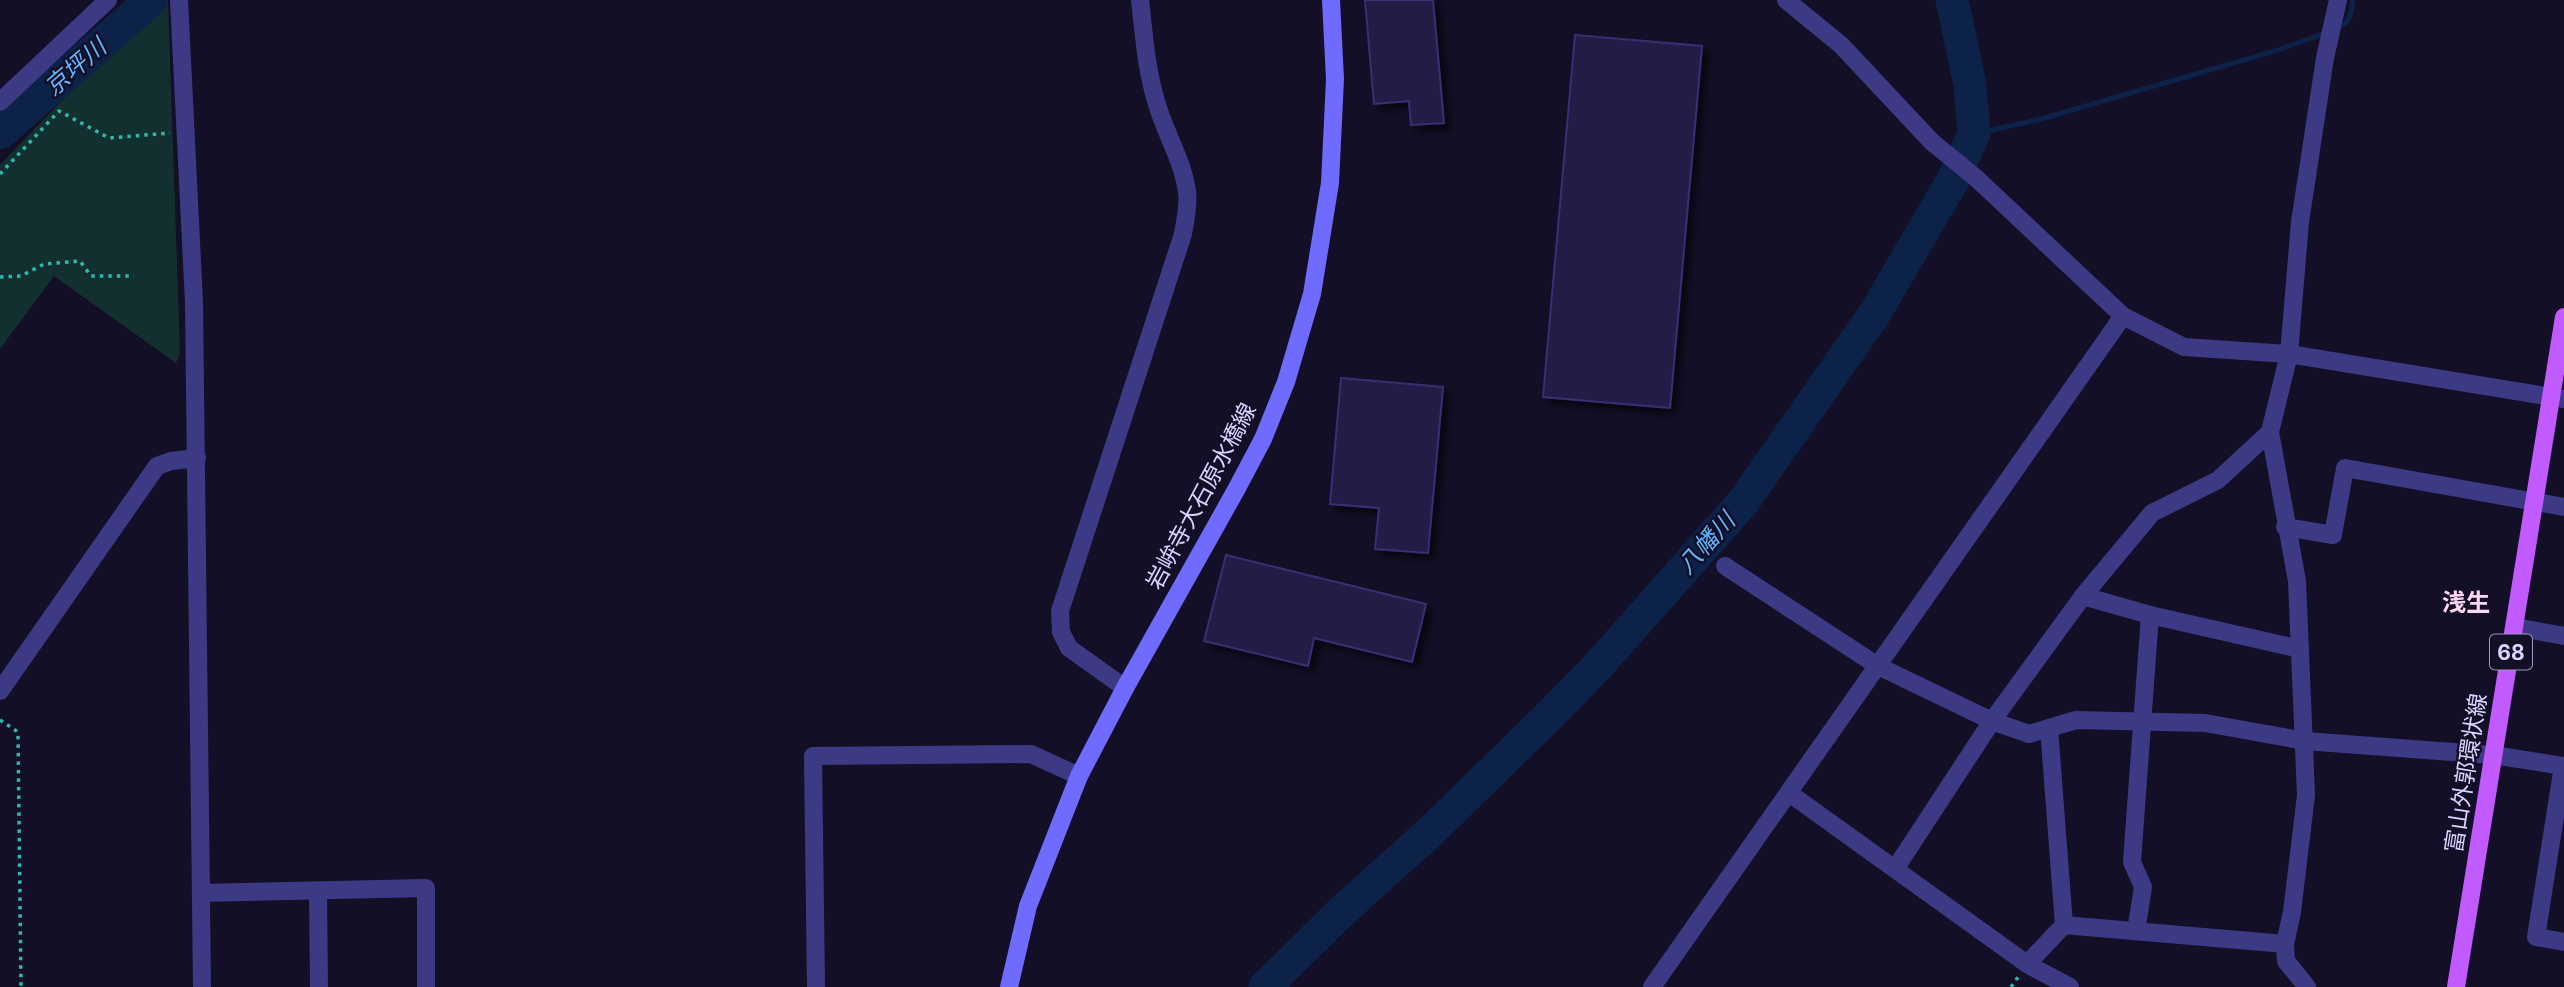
<svg xmlns="http://www.w3.org/2000/svg" width="2564" height="987" viewBox="0 0 2564 987" font-family="Inter,'Noto Sans JP',sans-serif">
  <defs>
    <filter id="shadow"><feDropShadow dx="6" dy="6" stdDeviation="3.5" flood-color="#0009"/></filter>
  </defs>
  <rect width="100%" height="100%" fill="#130f26"/>
  <polygon fill="#12302f" points="158,0 168,0 180,353 176,363 54,276 0,349 0,165"/>
  <g fill="none" stroke-linecap="round" stroke-linejoin="round">
    <g stroke="#0c2248" stroke-width="5">
      <path d="M2337 28C2351 23 2351 13 2353 0"/>
      <polyline points="1974,134 2041,119 2278,50 2328,32"/>
    </g>
    <g stroke="#0c2248" stroke-width="33">
      <polyline points="0,133 151,0"/>
      <polyline points="1265,987 1340,913 1430,832 1548,717 1597,667 1744,501 1875,313 1953,180 1974,134 1970,85 1952,0"/>
    </g>
  </g>
  <g fill="#241b47" stroke="#3b2d73" stroke-width="2" filter="url(#shadow)">
    <polygon points="1365,0 1433,0 1444,123 1411,125 1409,101 1374,104"/>
    <polygon points="1575,35 1702,46 1670,408 1543,397"/>
    <polygon points="1341,378 1443,387 1428,553 1375,549 1379,508 1330,504"/>
    <polygon points="1226,555 1426,604 1412,662 1314,638 1308,666 1204,641"/>
  </g>
  <g fill="none" stroke-linecap="round" stroke-linejoin="round">
    <g stroke="#2fb8b0" stroke-width="3.5" stroke-dasharray="3.5 5" stroke-linecap="butt">
      <polyline points="0,174 59,111 109,138 170,133"/>
      <polyline points="0,277 21,276 44,264 80,261 91,276 134,276"/>
      <polyline points="0,720 18,732 21,987"/>
      <polyline points="2011,987 2018,977"/>
    </g>
    <g stroke="#3d3a85" stroke-width="18">
      <polyline points="1786,0 1841,45 1932,142 1976,178 2123,316 2184,347 2289,354 2564,399"/>
      <polyline points="2285,527 2333,535 2345,468 2564,507"/>
      <polyline points="1725,566 1878,666 1992,721 2029,734 2076,720 2205,723 2305,741 2493,755 2564,766"/>
      <polyline points="2083,596 2150,615 2132,862 2143,887 2136,931"/>
      <polyline points="2150,615 2300,649"/>
      <polyline points="2515,627 2564,636"/>
      <polyline points="2049,728 2064,925"/>
      <polyline points="2563,766 2536,937 2564,942"/>
      <polyline points="1789,793 2027,964 2070,987"/>
      <polyline points="1895,869 1992,721 2083,596 2152,513 2218,480 2270,432"/>
      <polyline points="318,891 319,987"/>
      <polyline points="201,893 426,888 426,987"/>
      <polyline points="2027,964 2064,925 2285,944"/>
      <polyline points="816,987 813,756 1031,754 1079,776"/>
      <polyline points="1652,987 2123,316"/>
      <polyline points="2307,987 2286,961 2285,944 2292,912 2306,795 2297,581 2270,432 2289,354 2300,222 2325,58 2338,0"/>
    </g>
    <g stroke="#3d3a85" stroke-width="18">
      <polyline points="179,0 194,302 202,987"/>
      <polyline points="0,102 108,0"/>
      <path d="M1125 688 1069 648 1061 632 1060 611 1183 234C1185 221 1189 206 1187 192 1183 160 1164 131 1156 101 1146 68 1144 34 1140 0"/>
      <polyline points="0,691 157,466 171,461 197,458"/>
    </g>
    <polyline stroke="#6f6bff" stroke-width="18" points="1009,987 1028,906 1079,776 1125,688 1236,490 1263,439 1286,382 1312,294 1330,183 1335,79 1331,0"/>
    <polyline stroke="#c25bff" stroke-width="18" points="2456,987 2564,317"/>
  </g>
  <g text-anchor="middle" dominant-baseline="central" stroke-width="5" stroke-linejoin="round" paint-order="stroke">
    <rect fill="#130f26" stroke="#9e99be" stroke-width="2" x="2490" y="634.5" width="42" height="35" rx="5"/>
    <g font-size="21" font-weight="bold" fill="#d9d4ff">
      <text x="2511" y="652">68</text>
    </g>
    <g font-size="23" fill="#d9d4ff" stroke="#130f26">
      <text transform="translate(1201 496) rotate(-62)">岩峅寺大石原水橋線</text>
      <text transform="translate(2466 773) rotate(-81)">富山外郭環状線</text>
    </g>
    <g font-size="24" font-style="italic" fill="#62b6ff" stroke="#130f26">
      <text transform="translate(75 67) rotate(-41)">京坪川</text>
      <text transform="translate(1706 543) rotate(-48)">八幡川</text>
    </g>
    <g font-size="24" font-weight="bold" fill="#ffd6f0" stroke="#130f26">
      <text x="2466" y="602">浅生</text>
    </g>
  </g>
</svg>
